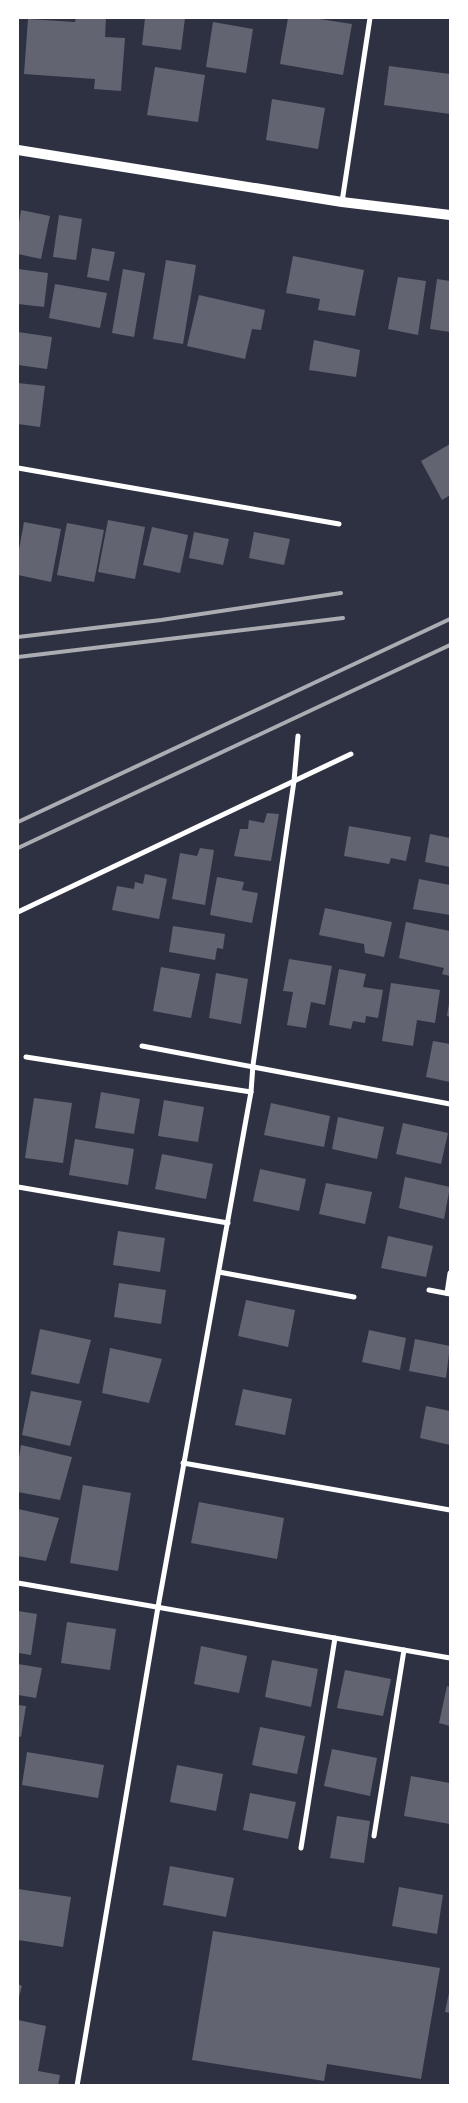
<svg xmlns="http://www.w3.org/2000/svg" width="468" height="2103" viewBox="0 0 468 2103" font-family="Commissioner,sans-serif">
  <rect width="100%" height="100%" fill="#2d3142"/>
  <g fill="#626471">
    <polygon points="76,18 106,18 105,37 125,38 121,91 94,89 95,79 24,74 28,19 75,22"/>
    <polygon points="145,18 185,18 181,50 142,45"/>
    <polygon points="288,18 313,18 352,24 343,75 280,64"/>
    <polygon points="213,22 253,29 246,73 206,67"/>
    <polygon points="389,66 450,74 450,114 384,105"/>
    <polygon points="155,67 205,75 198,122 147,115"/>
    <polygon points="272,99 325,108 318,149 266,140"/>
    <polygon points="21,210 50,216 41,259 18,254 18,229"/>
    <polygon points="59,215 82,219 76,260 53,257"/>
    <polygon points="92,248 115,252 109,281 87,277"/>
    <polygon points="293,256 364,270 355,316 318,310 320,299 286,293"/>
    <polygon points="166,260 196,265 183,344 153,339"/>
    <polygon points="18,269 48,273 44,307 18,304"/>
    <polygon points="123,269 145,273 134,337 112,333"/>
    <polygon points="398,277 426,281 418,335 388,329"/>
    <polygon points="437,279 450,281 450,332 430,329"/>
    <polygon points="55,284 107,293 100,328 49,318"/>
    <polygon points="199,295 265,310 261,330 252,329 245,359 187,346"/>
    <polygon points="18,332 52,337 47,369 18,365"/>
    <polygon points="314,340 360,350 356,377 309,370"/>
    <polygon points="18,383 45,386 40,427 18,424"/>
    <polygon points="450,444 450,495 442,500 421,461"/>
    <polygon points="108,520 145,527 135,579 98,572"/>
    <polygon points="24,522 61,529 51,582 18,575 18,555"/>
    <polygon points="67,523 104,530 94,582 57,575"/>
    <polygon points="152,527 188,535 180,573 143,565"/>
    <polygon points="194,532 229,539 223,565 189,558"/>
    <polygon points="254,532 290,539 284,565 249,558"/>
    <polygon points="267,813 279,814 271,861 234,856 240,829 248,829 249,820 264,823"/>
    <polygon points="349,826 411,837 406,861 391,858 389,864 344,856"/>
    <polygon points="430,834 450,838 450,867 425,862"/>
    <polygon points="200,848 214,850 205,905 172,899 180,853 197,856"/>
    <polygon points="145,874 167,879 159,919 112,910 117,886 134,889 135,882 143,884"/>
    <polygon points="217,877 244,882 242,890 258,893 252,923 210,915"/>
    <polygon points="419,879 450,885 450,915 413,909"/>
    <polygon points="325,908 392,922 384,957 365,953 364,944 319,935"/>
    <polygon points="406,922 450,931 450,976 442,974 444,968 399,958"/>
    <polygon points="173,926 225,934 223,949 217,948 215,960 169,952"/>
    <polygon points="289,959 332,966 325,1005 311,1002 306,1028 287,1025 293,992 283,991"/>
    <polygon points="161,967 200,974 191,1018 153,1011"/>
    <polygon points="339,969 366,974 363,987 383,990 378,1018 366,1016 365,1023 353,1021 351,1029 329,1025"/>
    <polygon points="216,973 248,979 241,1024 209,1018"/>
    <polygon points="391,983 440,990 435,1023 417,1020 413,1046 382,1041"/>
    <polygon points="449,1003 450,1003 450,1017 447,1016"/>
    <polygon points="433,1041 450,1044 450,1082 426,1077"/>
    <polygon points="101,1092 140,1099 134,1134 95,1128"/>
    <polygon points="34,1098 72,1103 63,1163 25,1158"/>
    <polygon points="164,1100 204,1107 198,1142 158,1136"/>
    <polygon points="271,1103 330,1116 324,1147 264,1135"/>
    <polygon points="338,1117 384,1127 377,1159 332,1149"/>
    <polygon points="403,1123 448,1133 441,1164 396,1154"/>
    <polygon points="75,1139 134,1149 128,1185 69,1175"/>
    <polygon points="162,1154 213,1164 206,1199 155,1189"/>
    <polygon points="260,1169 306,1179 299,1211 253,1201"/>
    <polygon points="405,1177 450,1187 444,1219 399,1208"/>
    <polygon points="326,1183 372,1192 365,1224 319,1214"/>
    <polygon points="118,1231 165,1238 160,1272 113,1265"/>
    <polygon points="388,1236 433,1246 426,1277 381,1268"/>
    <polygon points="119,1283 166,1290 161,1324 114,1317"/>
    <polygon points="246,1300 295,1310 288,1347 238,1336"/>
    <polygon points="40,1329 91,1340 79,1384 31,1374"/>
    <polygon points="369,1330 406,1338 400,1370 362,1362"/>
    <polygon points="415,1339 450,1346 446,1378 409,1371"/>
    <polygon points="110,1348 162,1359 149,1403 102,1393"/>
    <polygon points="243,1389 292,1399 285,1435 235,1425"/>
    <polygon points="31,1391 82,1401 70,1446 22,1435"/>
    <polygon points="426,1406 450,1411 450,1445 420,1438"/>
    <polygon points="21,1445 72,1457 60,1500 18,1492 18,1463"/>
    <polygon points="83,1485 131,1493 118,1571 70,1563"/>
    <polygon points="199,1502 284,1518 277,1559 191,1543"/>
    <polygon points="18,1509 59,1518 46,1561 18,1556"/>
    <polygon points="18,1611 37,1614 31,1655 18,1653"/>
    <polygon points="67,1622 116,1629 110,1670 61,1663"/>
    <polygon points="201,1646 247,1656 239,1693 194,1684"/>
    <polygon points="272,1660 318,1669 311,1707 265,1697"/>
    <polygon points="18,1664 42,1668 36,1698 18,1695"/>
    <polygon points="345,1670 391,1679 383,1716 337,1708"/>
    <polygon points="447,1686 450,1687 450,1726 439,1723"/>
    <polygon points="18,1705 26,1706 21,1737 18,1736"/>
    <polygon points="260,1727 305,1736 297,1774 252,1765"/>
    <polygon points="332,1749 377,1758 370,1796 324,1786"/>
    <polygon points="27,1752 104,1765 98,1798 22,1785"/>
    <polygon points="177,1765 223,1774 216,1811 170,1802"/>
    <polygon points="411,1776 450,1783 450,1824 404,1816"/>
    <polygon points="250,1793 296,1802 288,1839 243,1830"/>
    <polygon points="337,1816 370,1821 364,1863 330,1858"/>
    <polygon points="170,1866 234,1878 226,1917 163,1905"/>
    <polygon points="399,1887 443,1895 437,1934 392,1926"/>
    <polygon points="18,1889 71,1897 63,1947 18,1940"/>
    <polygon points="213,1931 440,1968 421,2079 327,2064 324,2081 192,2060"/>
    <polygon points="18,1984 22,1986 18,2000"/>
    <polygon points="450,1988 450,2013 445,2012"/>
    <polygon points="18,2020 46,2026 38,2071 60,2075 58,2086 18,2086"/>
  </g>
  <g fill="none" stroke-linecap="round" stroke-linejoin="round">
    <g stroke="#fff" stroke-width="5">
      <polyline points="342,202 370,18"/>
      <polyline points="18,468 339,524"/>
      <polyline points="18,912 351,754"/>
      <polyline points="142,1046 450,1104"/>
      <polyline points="26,1057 251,1092"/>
      <polyline points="18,1187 228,1223"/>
      <polyline points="219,1272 354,1297"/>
      <polyline points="429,1290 450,1294"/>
      <polyline points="447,1293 450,1273"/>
      <polyline points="183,1463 450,1510"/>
      <polyline points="18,1583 450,1658"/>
      <polyline points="374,1836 404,1650"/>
      <polyline points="301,1848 335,1638"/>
      <polyline points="77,2086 158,1607 251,1092 253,1065 294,781 298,736"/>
    </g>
    <polyline stroke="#fff" stroke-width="10" points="18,150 342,202 450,215"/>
    <g stroke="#abadb3" stroke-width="4">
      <polyline points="18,637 161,620 341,593"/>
      <polyline points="18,657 343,618"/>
      <polyline points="18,822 450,619"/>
      <polyline points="18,848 450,645"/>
    </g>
  </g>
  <rect width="468" height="2103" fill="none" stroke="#ffffff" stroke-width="38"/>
</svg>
